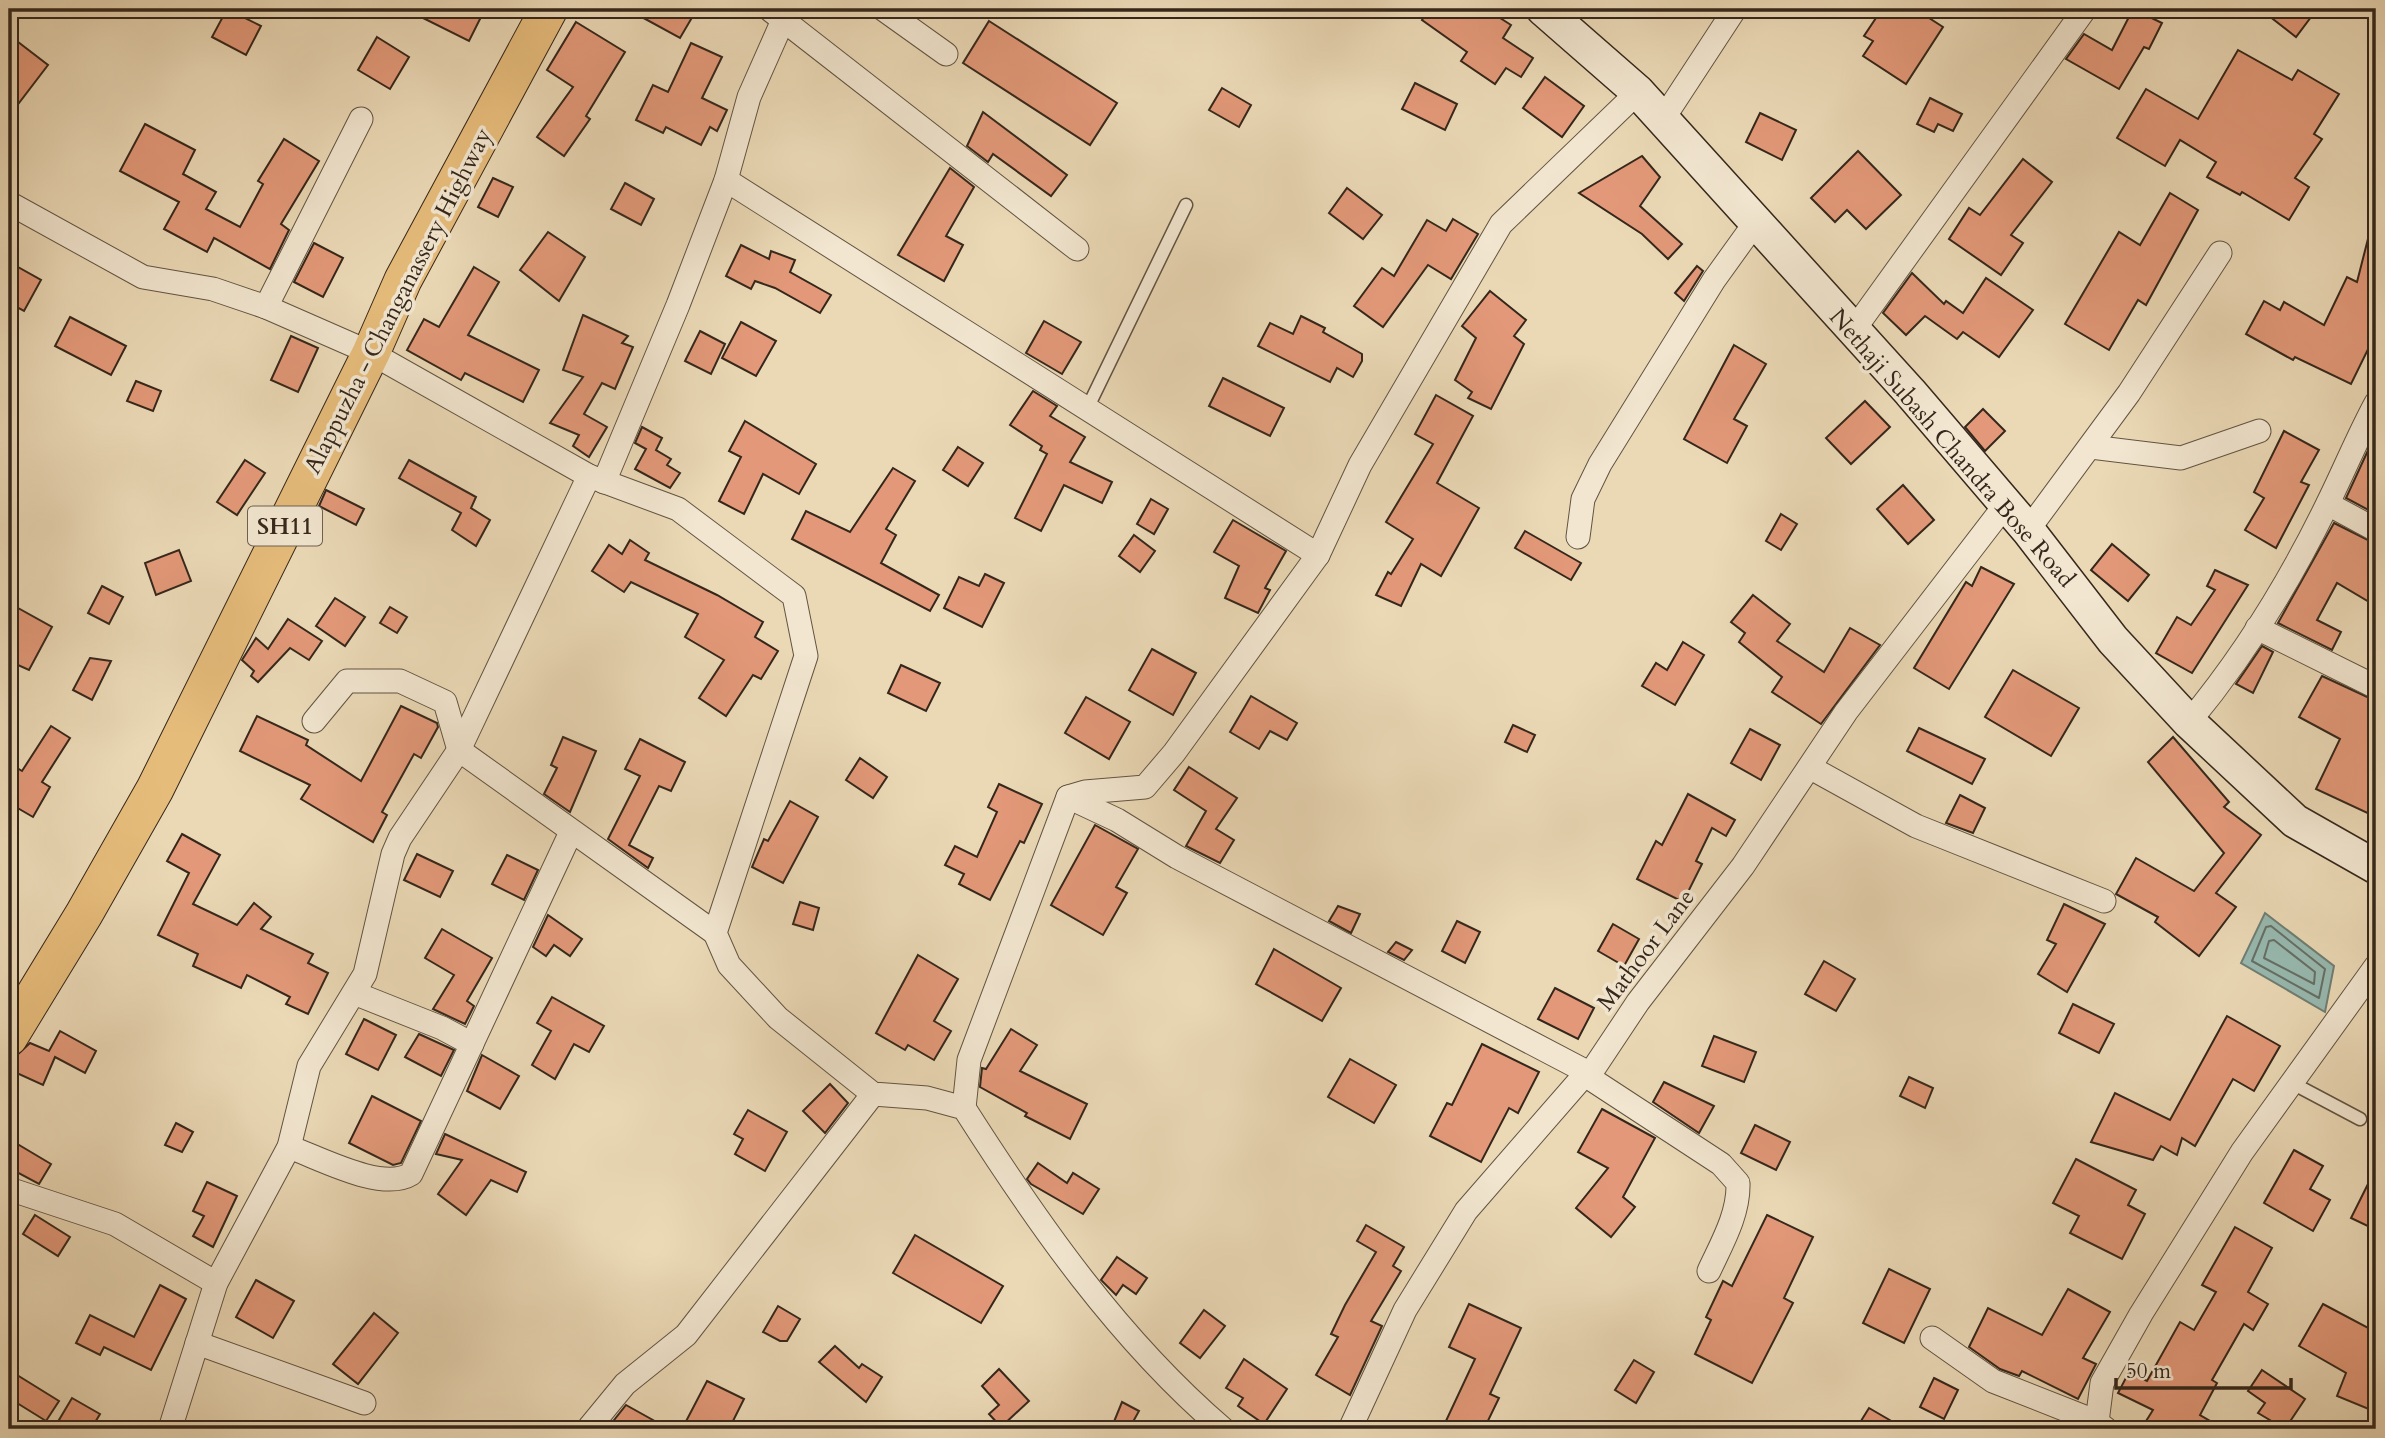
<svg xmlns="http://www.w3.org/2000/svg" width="2385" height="1438" viewBox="0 0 2385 1438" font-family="Cardo,serif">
  <rect width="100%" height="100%" fill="#ebd9b6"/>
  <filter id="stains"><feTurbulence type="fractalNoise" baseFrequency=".00286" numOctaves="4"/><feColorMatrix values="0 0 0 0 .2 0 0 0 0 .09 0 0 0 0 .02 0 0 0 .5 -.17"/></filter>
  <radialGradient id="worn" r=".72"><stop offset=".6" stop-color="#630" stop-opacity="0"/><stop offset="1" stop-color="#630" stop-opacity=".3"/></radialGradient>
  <polygon fill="#98bab1" stroke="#707f75" stroke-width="2" points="2265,913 2334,966 2325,1012 2241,963"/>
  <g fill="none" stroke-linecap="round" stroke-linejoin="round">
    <g stroke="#667066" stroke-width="2">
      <polygon points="2271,926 2325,969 2319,998 2252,961 2266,927"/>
      <polygon points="2274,940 2315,972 2314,984 2264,958 2269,941"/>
    </g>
  </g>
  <g fill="#e39979" stroke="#35271b" stroke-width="2">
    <polygon points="227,9 261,26 246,55 212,37"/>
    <polygon points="405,9 485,9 469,41"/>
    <polygon points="627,9 697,9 680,38"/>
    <polygon points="1430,9 1486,9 1511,25 1503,38 1533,58 1521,77 1506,68 1495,84 1461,61 1467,52 1422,20"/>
    <polygon points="1882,9 1915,9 1943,27 1906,84 1863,56 1873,41 1864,36"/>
    <polygon points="2133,9 2162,23 2149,49 2144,47 2119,89 2066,59 2084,34 2112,50"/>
    <polygon points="2260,9 2317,9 2296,37"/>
    <polygon points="989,21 1117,103 1090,145 963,63"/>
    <polygon points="576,22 625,52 586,116 590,119 564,156 537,137 573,87 547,70"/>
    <polygon points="9,35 48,65 9,116"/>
    <polygon points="377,37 409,57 390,89 358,70"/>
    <polygon points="691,43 722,57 702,98 727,110 717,131 710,127 701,145 666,127 663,133 636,120 653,85 668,92"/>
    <polygon points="2238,50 2292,80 2298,70 2339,94 2314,134 2322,139 2295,178 2309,187 2289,220 2242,192 2240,195 2207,177 2216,162 2180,140 2165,166 2117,138 2146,89 2198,119"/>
    <polygon points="1545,77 1584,106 1562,137 1523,108"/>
    <polygon points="1415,83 1457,104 1445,130 1402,109"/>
    <polygon points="1222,88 1251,105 1239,127 1209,110"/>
    <polygon points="1930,98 1962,114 1953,131 1938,124 1934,132 1917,124"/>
    <polygon points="983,112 1067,175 1051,196 993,154 988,162 967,146"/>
    <polygon points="1760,113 1796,130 1782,160 1746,142"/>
    <polygon points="145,124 195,150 183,174 216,192 206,209 240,227 263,184 258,181 284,139 319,161 281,224 289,230 270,269 214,238 207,252 164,229 179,202 120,171"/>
    <polygon points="1858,151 1901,195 1866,229 1847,210 1835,222 1811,198"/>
    <polygon points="1642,156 1660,177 1640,206 1682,244 1668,259 1642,234 1579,193"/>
    <polygon points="2023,159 2052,182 2011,235 2023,243 2001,275 1949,239 1969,208 1980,215"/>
    <polygon points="950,168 974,187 946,236 963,245 944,281 898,255"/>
    <polygon points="493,178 513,187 498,217 478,207"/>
    <polygon points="625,183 654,199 641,225 611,209"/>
    <polygon points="1347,188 1382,215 1363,239 1329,213"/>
    <polygon points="2170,193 2198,210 2146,305 2138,300 2109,350 2065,324 2119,232 2140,245"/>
    <polygon points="1453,219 1478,234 1451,279 1428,265 1383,327 1354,306 1382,268 1394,276 1427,220 1446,231"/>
    <polygon points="2370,231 2376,231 2376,333 2351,384 2295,357 2293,360 2246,334 2264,301 2280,310 2284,302 2324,325 2347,277 2357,282"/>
    <polygon points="548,232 585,257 559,301 520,270"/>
    <polygon points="314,243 343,258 323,297 294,282"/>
    <polygon points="741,245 769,259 771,251 795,260 790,272 831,295 820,313 775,288 755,281 751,289 726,276"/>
    <polygon points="9,262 41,280 24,311 9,303"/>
    <polygon points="1697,266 1703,271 1684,301 1675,293"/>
    <polygon points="474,267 499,282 468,335 539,370 523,402 465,373 461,380 407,350 424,319 439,327"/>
    <polygon points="1912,273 1944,304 1946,301 1963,313 1986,278 2033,310 1999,357 1963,332 1957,339 1925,316 1906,335 1883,313"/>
    <polygon points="1490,291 1526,320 1514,336 1524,344 1491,409 1468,398 1472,392 1455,380 1476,338 1462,326"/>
    <polygon points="583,315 628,336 622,343 633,347 615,389 602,383 584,414 607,427 589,457 573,446 579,435 550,423 583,377 563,370"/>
    <polygon points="1301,316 1325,328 1323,332 1362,354 1362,361 1353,377 1337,368 1330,382 1258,346 1270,323 1293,334"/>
    <polygon points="70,317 126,346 111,375 55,346"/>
    <polygon points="1044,321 1081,342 1062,374 1026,353"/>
    <polygon points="741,322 776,341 756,376 722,358"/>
    <polygon points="700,331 725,344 711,374 685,361"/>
    <polygon points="291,336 318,348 298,392 271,380"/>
    <polygon points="1734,345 1766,364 1734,419 1747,426 1727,463 1684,439"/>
    <polygon points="1223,378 1284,408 1270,436 1209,406"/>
    <polygon points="136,381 161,391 153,411 127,401"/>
    <polygon points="1033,391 1057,406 1050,416 1085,437 1070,462 1112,482 1102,503 1064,485 1041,531 1015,518 1047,454 1040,450 1042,446 1010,425"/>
    <polygon points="1436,395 1473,416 1437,483 1479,508 1441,576 1421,564 1401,606 1376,595 1388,572 1391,574 1413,539 1386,522 1433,444 1415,434"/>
    <polygon points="1865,401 1890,427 1851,464 1826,438"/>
    <polygon points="1983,409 2005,431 1985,451 1965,427"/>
    <polygon points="745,421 816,464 799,494 763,474 744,514 719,501 741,457 729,451"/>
    <polygon points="642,427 662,438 656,450 671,459 667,465 680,473 670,488 635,469 646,449 635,443"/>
    <polygon points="2284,431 2319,450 2301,482 2309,485 2276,548 2245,530 2264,498 2254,492"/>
    <polygon points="2376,433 2376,514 2346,498"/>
    <polygon points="958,447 983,463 968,486 943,470"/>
    <polygon points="245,460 265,473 237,515 217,502"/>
    <polygon points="409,460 476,497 471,508 490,520 476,546 452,530 461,513 399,478"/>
    <polygon points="893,468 915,481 886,529 896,535 881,563 939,595 930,611 792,539 806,511 850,532"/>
    <polygon points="1903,485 1934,520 1908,544 1877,509"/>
    <polygon points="326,490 364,509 356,525 319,506"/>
    <polygon points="1151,499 1168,509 1154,534 1137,524"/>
    <polygon points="1781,514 1797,524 1781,550 1766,541"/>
    <polygon points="1233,520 1286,551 1265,588 1270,590 1258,613 1225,598 1239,566 1214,552"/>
    <polygon points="2334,523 2376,544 2376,606 2337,583 2317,620 2341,632 2332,650 2278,623"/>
    <polygon points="1525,531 1581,563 1571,580 1515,548"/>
    <polygon points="1134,535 1155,551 1140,572 1119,556"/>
    <polygon points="630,540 649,553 645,560 717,595 763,622 755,637 778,651 761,679 753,675 726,716 699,698 724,660 685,637 698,614 631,582 624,592 592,571 609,545 622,554"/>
    <polygon points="2112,544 2149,575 2128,601 2091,570"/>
    <polygon points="179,550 191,581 156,595 145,563"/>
    <polygon points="1981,567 2014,584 1949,689 1914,668 1966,582 1972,586"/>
    <polygon points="2215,570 2248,585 2192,673 2156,653 2177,617 2191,625 2215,590 2207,586"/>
    <polygon points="985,574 1004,583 982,627 944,608 959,577 979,586"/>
    <polygon points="102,586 123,597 109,624 88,613"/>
    <polygon points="1753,595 1790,624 1777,641 1824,672 1850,628 1880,645 1821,724 1772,692 1782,677 1739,642 1745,633 1731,622"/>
    <polygon points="335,598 365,617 345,646 316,626"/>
    <polygon points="9,603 52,627 29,670 9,661"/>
    <polygon points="390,607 407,617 397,633 380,623"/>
    <polygon points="288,619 322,641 309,660 290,648 258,682 251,676 254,671 242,660 256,638 268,649"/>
    <polygon points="1683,642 1704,655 1675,705 1642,686 1656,663 1667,670"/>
    <polygon points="2262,646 2273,652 2253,693 2236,684"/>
    <polygon points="1152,649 1196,673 1173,715 1129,690"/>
    <polygon points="90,658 111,661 92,700 73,690"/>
    <polygon points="901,665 940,683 926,711 888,693"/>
    <polygon points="2013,670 2079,708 2051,756 1985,717"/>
    <polygon points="2322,676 2376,701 2376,817 2316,789 2340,739 2299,717"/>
    <polygon points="1251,696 1297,723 1287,740 1270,731 1259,749 1230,732"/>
    <polygon points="1086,697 1130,722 1109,759 1065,733"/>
    <polygon points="401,706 437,723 438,727 421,758 414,754 382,812 387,815 373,842 301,799 310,785 240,751 257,716 308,740 306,745 361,781"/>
    <polygon points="1513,725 1535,735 1527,752 1505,742"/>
    <polygon points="51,726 70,738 42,782 50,787 33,817 9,803 9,763 22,771"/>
    <polygon points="1919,728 1985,759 1972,784 1907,751"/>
    <polygon points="1750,729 1780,745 1761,780 1731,763"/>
    <polygon points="563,737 596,751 570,812 544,794 557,768 551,765"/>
    <polygon points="2173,737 2229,802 2224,807 2261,835 2216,893 2236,907 2199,956 2155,922 2158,917 2116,894 2136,858 2194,891 2224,853 2148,762"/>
    <polygon points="640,739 685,762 671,791 659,786 629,845 653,858 648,868 608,839 640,776 625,769"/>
    <polygon points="860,758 887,777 873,798 846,780"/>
    <polygon points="1189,767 1237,798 1216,829 1234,840 1220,863 1186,846 1206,811 1174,790"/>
    <polygon points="999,784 1042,804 1024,843 1020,841 990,900 959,884 964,874 945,865 955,846 977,857 997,812 988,807"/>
    <polygon points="1688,794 1735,820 1726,836 1712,828 1696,861 1702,864 1683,902 1637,879 1656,841 1662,845"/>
    <polygon points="1960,795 1985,808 1973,833 1946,823"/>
    <polygon points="790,801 818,817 783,883 752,867 764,839 768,841"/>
    <polygon points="1095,825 1138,849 1116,887 1127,893 1103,935 1051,905"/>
    <polygon points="182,834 220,855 193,904 237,925 254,903 271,917 261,929 313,954 308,963 328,973 308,1014 286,1004 290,997 247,975 241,988 193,966 198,954 158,935 189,873 167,861"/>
    <polygon points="417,854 453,871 440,897 404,880"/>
    <polygon points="507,855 538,870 524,900 492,884"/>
    <polygon points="800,902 819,908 813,930 793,924"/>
    <polygon points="2064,904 2105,924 2067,992 2038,974 2056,944 2047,940"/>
    <polygon points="1338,906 1360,914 1351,933 1329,921"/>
    <polygon points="548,915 582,939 570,956 554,945 546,956 533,947"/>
    <polygon points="1457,921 1480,932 1465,963 1442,951"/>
    <polygon points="1613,924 1639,939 1624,966 1598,951"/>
    <polygon points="442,929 492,958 467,1001 474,1006 465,1024 433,1009 454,975 425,958"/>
    <polygon points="1396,942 1412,950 1404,960 1388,952"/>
    <polygon points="1274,949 1341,988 1322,1021 1256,984"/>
    <polygon points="918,955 958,979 934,1021 951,1031 934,1060 908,1045 905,1050 876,1033"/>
    <polygon points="1824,961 1855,979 1836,1011 1805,994"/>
    <polygon points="1555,988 1594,1008 1578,1039 1538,1019"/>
    <polygon points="552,997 604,1026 589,1052 574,1044 555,1079 532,1065 551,1031 537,1023"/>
    <polygon points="2073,1004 2114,1024 2099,1053 2059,1033"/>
    <polygon points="2227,1016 2280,1046 2254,1091 2233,1079 2195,1146 2182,1138 2177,1155 2161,1146 2153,1160 2091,1142 2115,1093 2170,1120"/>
    <polygon points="364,1019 396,1035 378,1070 346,1054"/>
    <polygon points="1011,1029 1037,1045 1020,1071 1087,1104 1070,1139 1025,1116 1027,1113 980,1087 982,1068 986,1069"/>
    <polygon points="60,1031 96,1051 85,1073 55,1057 43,1085 10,1070 16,1056 30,1043 49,1051"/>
    <polygon points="419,1034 454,1050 441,1076 405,1057"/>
    <polygon points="1714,1036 1756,1052 1744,1082 1702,1066"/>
    <polygon points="1482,1044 1539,1072 1518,1113 1509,1108 1481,1162 1430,1136 1447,1103 1452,1105"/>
    <polygon points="482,1055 519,1076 500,1109 467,1091"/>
    <polygon points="1350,1059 1396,1085 1374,1123 1328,1097"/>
    <polygon points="1909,1077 1933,1088 1925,1108 1900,1096"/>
    <polygon points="1664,1082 1714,1106 1699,1133 1653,1102"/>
    <polygon points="830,1084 848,1103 825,1133 803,1111"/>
    <polygon points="372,1096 421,1121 401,1163 393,1165 349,1143"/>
    <polygon points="1602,1109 1655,1138 1623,1197 1635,1207 1611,1237 1576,1208 1608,1168 1578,1152"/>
    <polygon points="748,1110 787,1132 765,1171 735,1154 743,1139 734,1134"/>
    <polygon points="176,1123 193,1132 182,1152 165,1145"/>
    <polygon points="1755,1125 1790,1142 1776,1170 1741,1153"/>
    <polygon points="445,1134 526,1172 517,1192 491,1180 466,1215 438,1194 462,1160 436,1154"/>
    <polygon points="9,1139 51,1164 39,1184 9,1168"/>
    <polygon points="2294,1150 2323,1166 2310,1189 2330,1200 2313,1231 2264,1203"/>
    <polygon points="2076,1159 2136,1190 2128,1205 2145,1214 2122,1259 2070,1233 2079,1216 2053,1203"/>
    <polygon points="1038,1163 1067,1183 1073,1173 1099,1189 1083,1214 1031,1184 1027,1179"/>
    <polygon points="2376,1168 2376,1230 2351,1218"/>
    <polygon points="207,1182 237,1196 213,1247 193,1236 204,1216 193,1211"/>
    <polygon points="35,1215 70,1237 58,1256 23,1234"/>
    <polygon points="1767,1215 1813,1237 1784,1298 1793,1303 1752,1383 1695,1354 1711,1320 1706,1317 1723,1281 1732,1286"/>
    <polygon points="1366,1225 1404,1247 1393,1266 1401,1271 1371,1321 1382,1326 1350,1395 1316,1375 1338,1337 1331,1334 1345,1305 1376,1252 1357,1241"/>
    <polygon points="2235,1227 2272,1248 2248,1292 2268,1304 2253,1330 2244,1324 2212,1380 2217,1383 2200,1415 2224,1429 2141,1429 2153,1410 2118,1393 2129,1372 2147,1381 2180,1322 2194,1330 2216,1292 2202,1285"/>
    <polygon points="915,1235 1003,1286 981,1323 893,1273"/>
    <polygon points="1117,1257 1147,1278 1136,1294 1123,1285 1116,1295 1101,1280"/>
    <polygon points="1889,1269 1930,1289 1904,1343 1863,1323"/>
    <polygon points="256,1280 294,1301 273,1338 236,1317"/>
    <polygon points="160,1285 186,1299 151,1370 104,1347 100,1355 76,1343 90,1315 134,1337"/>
    <polygon points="2068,1289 2110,1312 2083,1358 2096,1364 2078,1399 2022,1371 2019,1376 2000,1369 1969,1347 1988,1308 2042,1335"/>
    <polygon points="1469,1304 1521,1328 1490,1394 1499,1398 1484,1429 1458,1429 1445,1423 1475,1359 1449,1347"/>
    <polygon points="2323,1304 2376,1332 2376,1412 2337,1396 2346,1373 2299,1346"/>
    <polygon points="778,1306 800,1319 787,1341 780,1341 763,1332"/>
    <polygon points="1204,1310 1225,1326 1200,1358 1180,1343"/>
    <polygon points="374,1313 398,1333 358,1384 333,1364"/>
    <polygon points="835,1346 859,1368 862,1364 882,1377 866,1402 819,1362"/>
    <polygon points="1244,1359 1287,1389 1264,1424 1238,1406 1243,1398 1226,1388"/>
    <polygon points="1634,1360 1654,1372 1636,1403 1615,1390"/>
    <polygon points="999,1369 1029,1401 1001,1427 989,1414 999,1405 982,1386"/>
    <polygon points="9,1370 59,1401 46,1421 9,1398"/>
    <polygon points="2262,1370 2305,1399 2285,1429 2258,1413 2265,1403 2248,1391"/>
    <polygon points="1934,1378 1958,1390 1944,1419 1920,1407"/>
    <polygon points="707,1381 744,1399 729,1429 682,1429"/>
    <polygon points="72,1398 100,1414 91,1429 75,1429 59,1420"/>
    <polygon points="1122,1402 1139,1411 1129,1429 1111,1429"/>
    <polygon points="626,1405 669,1429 607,1429"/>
    <polygon points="1869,1408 1905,1429 1856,1429"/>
  </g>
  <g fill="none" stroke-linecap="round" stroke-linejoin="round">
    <g stroke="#625442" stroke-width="15">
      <g id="lane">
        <polyline points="1087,409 1186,205"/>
        <polyline points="2292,1083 2360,1119"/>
      </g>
    </g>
    <g stroke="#625442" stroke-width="25">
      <g id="street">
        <polyline points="769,9 1077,249"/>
        <polyline points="883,9 946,54"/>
        <polyline points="1663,119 1735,9"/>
        <polyline points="726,180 1318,555"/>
        <path d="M9 203 143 277 213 289 266 307 371 353 589 476 678 509 794 596 806 656 715 933 729 965 778 1018 873 1094 927 1098 964 1108C1038 1224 1118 1339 1223 1429"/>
        <polyline points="266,307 361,119"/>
        <polyline points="1853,331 2085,9"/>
        <polyline points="2091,447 2181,458 2259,431"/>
        <polyline points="604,482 678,305 726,180 749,97 788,9"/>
        <polyline points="2328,504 2376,530"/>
        <polyline points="2028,530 2129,393 2220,253"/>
        <polyline points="1578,537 1583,499 1600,464 1714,280 1755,223"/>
        <polyline points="2257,628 2376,687"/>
        <polyline points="314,721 347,681 400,681 445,702 459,750"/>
        <path d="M2189 722C2243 657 2290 581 2327 505 2344 471 2358 436 2376 403"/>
        <polyline points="459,750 589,476"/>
        <polyline points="1811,768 1916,826 2104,901"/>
        <polyline points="1068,797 1117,820 1177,857 1587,1072"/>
        <polyline points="354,993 442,1028 472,1044"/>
        <path d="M1588 1077 1721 1164 1738 1183C1739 1214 1722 1243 1709 1271"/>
        <polyline points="964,1108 969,1060 1068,797 1085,792 1145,787 1174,753 1318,555 1360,465 1501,224 1638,92"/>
        <path d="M289 1147C320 1158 382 1192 411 1174L571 832"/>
        <polyline points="9,1189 115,1224 216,1283"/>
        <polyline points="1932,1338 1993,1381 2097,1422"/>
        <polyline points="197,1343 364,1403"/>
        <polyline points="170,1429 216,1283 289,1147 309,1066 365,974 393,854 400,838 459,750 715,933"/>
        <polyline points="588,1429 625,1384 686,1335 873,1094"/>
        <polyline points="1350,1429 1405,1310 1466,1211 1587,1072 1588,1077 1638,1002 1743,866 1846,712 2006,504"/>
        <polyline points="2106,1429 2097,1422 2102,1383 2141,1314 2242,1152 2376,966"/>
      </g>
    </g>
    <g stroke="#35271b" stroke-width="36">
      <polyline id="secondary" points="1543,9 1638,92 1910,392 2028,530 2113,640 2189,722 2295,821 2376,867"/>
    </g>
    <g stroke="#35271b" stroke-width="39">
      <polyline id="primary" points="9,1037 84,914 155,789 371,353 403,280 549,9"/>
    </g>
    <use href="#lane" stroke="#f2e6d0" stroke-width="12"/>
    <use href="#street" stroke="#f2e6d0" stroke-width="23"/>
    <use href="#secondary" stroke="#f2e6d0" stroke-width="33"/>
    <use href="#primary" stroke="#e6bc7b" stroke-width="37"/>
  </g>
  <g text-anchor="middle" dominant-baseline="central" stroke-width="7" stroke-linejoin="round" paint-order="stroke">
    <rect fill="#f2e6d0" stroke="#6e6051" stroke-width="2" x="248" y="506.5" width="74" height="39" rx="5"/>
    <g font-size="23" font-weight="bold" fill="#35271b">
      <text x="285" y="526">SH11</text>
    </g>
    <g font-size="24" fill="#35271b" stroke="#f2e6d0">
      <text transform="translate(398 301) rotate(-63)">Alappuzha - Changanassery Highway</text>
      <text transform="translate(1952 448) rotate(49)">Nethaji Subash Chandra Bose Road</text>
      <text transform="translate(1646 950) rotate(-53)">Mathoor Lane</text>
    </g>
  </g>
  <rect width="2385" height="1438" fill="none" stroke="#ebd9b6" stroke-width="35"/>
  <rect x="10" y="10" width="2364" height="1417" fill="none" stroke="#35271b" stroke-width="3.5"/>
  <rect x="18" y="18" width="2350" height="1403" fill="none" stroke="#35271b" stroke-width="2"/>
  <path d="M2116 1378v10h175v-10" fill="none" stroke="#35271b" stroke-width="3.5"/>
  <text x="2126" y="1378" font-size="21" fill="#35271b" stroke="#f2e6d0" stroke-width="5" paint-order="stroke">50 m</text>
  <rect width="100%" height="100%" filter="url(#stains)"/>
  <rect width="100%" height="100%" fill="url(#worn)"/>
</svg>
